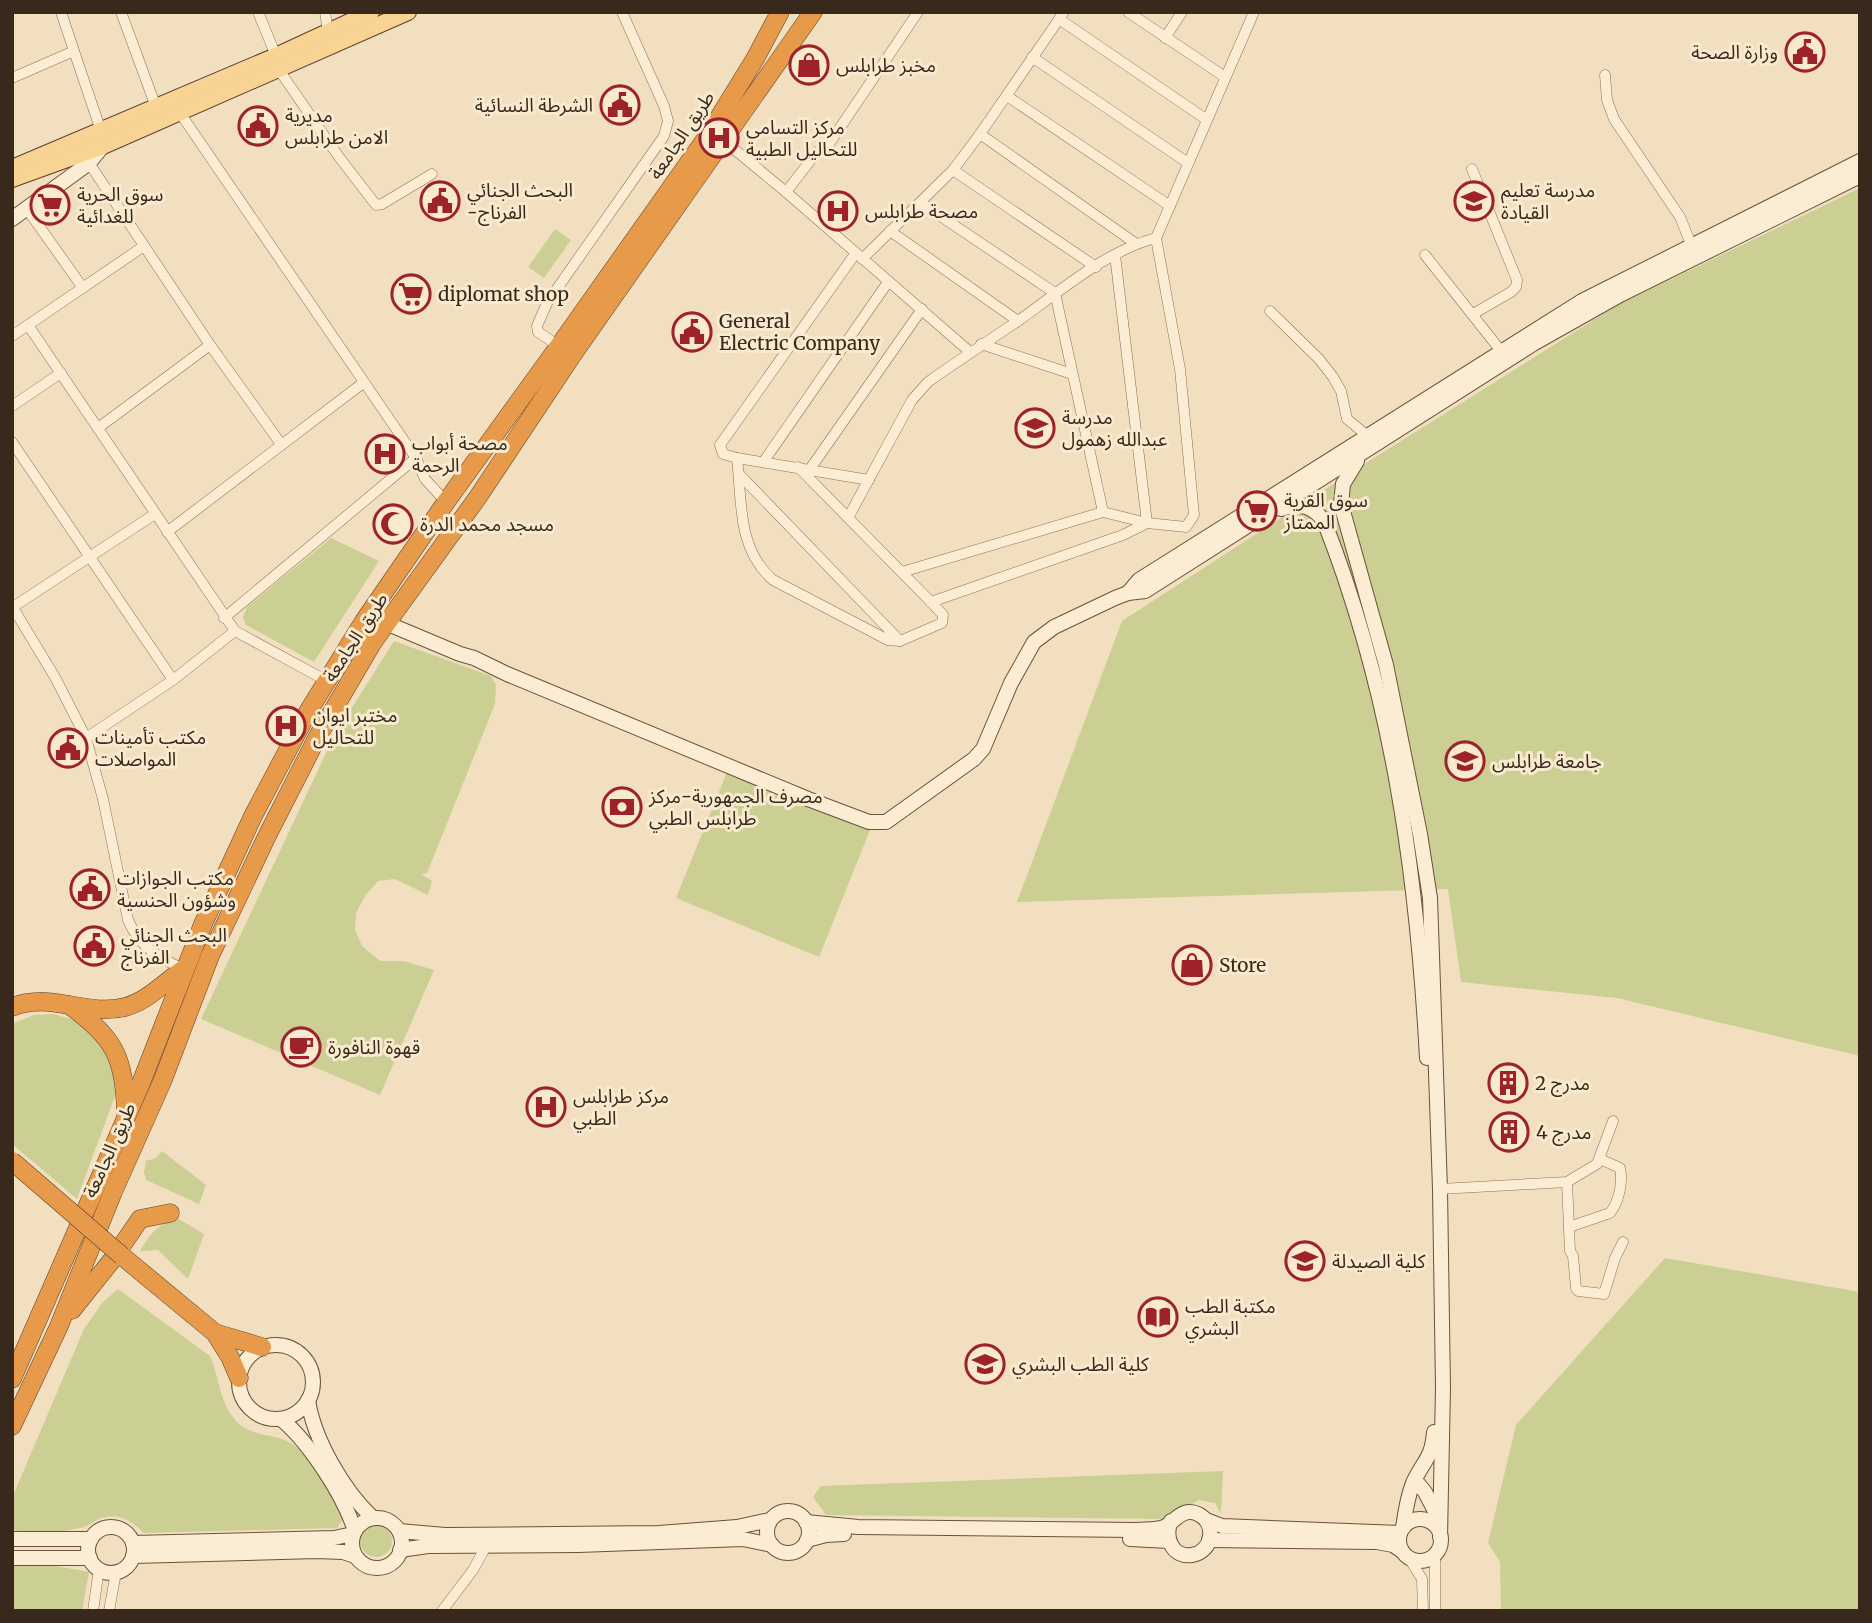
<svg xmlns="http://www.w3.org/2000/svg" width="1872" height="1623" viewBox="0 0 1872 1623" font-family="Merriweather,'Noto Sans Arabic',serif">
  <rect width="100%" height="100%" fill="#f1dfbf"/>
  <g fill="#cbcf93">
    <polygon points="1860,188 1860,1056 1617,998 1461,982 1448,889 1017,902 1122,621 1358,468 1616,306"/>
    <polygon points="555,229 571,240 544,278 528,267"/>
    <polygon points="331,538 379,561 314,662 246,625 243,617 247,607"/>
    <polygon points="394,641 491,676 496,685 495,704 427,873 421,874 432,881 428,895 395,879 378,881 365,896 356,913 355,930 362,946 380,961 404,961 434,970 380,1095 201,1019 334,736"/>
    <polygon points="727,772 870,830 819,957 676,898"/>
    <polygon points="53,1014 71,1019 92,1030 118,1070 116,1093 77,1199 12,1144 12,1024 34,1015"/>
    <polygon points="162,1151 206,1185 199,1204 146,1180 144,1172 146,1161 156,1158"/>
    <path d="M179 1219 204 1234 188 1279 158 1250 140 1251C150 1234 159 1222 179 1219Z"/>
    <polygon points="1665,1258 1860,1292 1860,1611 1501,1611 1500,1562 1488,1543 1516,1425"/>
    <path d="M118 1289 210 1356C220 1379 219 1402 236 1421 251 1437 272 1433 291 1443 309 1453 333 1499 344 1518L337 1528 144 1533C132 1521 117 1511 99 1519 92 1523 87 1527 79 1528 58 1533 34 1534 12 1530V1498L84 1329 102 1303Z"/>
    <polygon points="1223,1471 1221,1514 1215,1503 1199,1500 1164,1519 826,1515 813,1497 821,1486"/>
    <circle cx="376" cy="1541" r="16"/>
    <polygon points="12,1566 56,1566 89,1572 82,1611 12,1611"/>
  </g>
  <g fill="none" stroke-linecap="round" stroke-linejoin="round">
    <g stroke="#8b7056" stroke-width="11">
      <g id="street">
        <polyline points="61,12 74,51"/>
        <polyline points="121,12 156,107"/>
        <polyline points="258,12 276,56"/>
        <polyline points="325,12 328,32"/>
        <polyline points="1128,12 1225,77"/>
        <polyline points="1059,19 1207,120"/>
        <polyline points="1165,38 1182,12"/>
        <polyline points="1032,57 1188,163"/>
        <polyline points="279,70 339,157 376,205 382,204 432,174"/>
        <polyline points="1605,75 1607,100 1614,119 1680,217 1693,249"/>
        <polyline points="12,78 74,51 101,131"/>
        <polyline points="1007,96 1170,206"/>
        <polyline points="180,113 416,458 425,479 446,502"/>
        <polyline points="980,134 1135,243"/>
        <polyline points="723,140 786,192 970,352"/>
        <polyline points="89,163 210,345 281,444"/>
        <polyline points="1472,169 1517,280 1516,287 1511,292 1473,314"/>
        <polyline points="953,170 1096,267"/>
        <polyline points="786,192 817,152 827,147 918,12"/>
        <polyline points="921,203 1055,293 1103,512"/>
        <polyline points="27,209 83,288"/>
        <polyline points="890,231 1018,321"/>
        <polyline points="855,254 720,445 723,454 737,458 869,480"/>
        <polyline points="1425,255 1501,351"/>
        <polyline points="862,259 953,170 980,134 1064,12"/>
        <polyline points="1270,311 1319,359 1333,377 1341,391 1347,419 1369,437"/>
        <polyline points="28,325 235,631 327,681"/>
        <polyline points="12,336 144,246"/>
        <polyline points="981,344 1072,374"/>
        <polyline points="559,346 538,332 537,326 547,303 664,136 668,121 664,106 622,12"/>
        <polyline points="12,406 61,373"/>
        <polyline points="98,428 210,345"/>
        <polyline points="12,442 173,680"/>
        <path d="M737 458C742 502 737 549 773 580L888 640 900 641 942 623 943 615 931 602 798 467"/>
        <polyline points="764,461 888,282"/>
        <polyline points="810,469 922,309"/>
        <polyline points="739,474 900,641"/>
        <path d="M849 516 912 400 928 382C958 361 988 341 1018 321 1059 292 1107 250 1156 238"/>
        <polyline points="167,532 363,383"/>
        <polyline points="902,572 1103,512 1147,523 1186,527 1194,515 1180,369 1156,238 1254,12"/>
        <polyline points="931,602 1123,535 1147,523 1115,255"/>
        <path d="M12 606 56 679 86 738 103 799 128 920C139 946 158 958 184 969"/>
        <polyline points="13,607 155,514"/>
        <polyline points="224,618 416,458"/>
        <polyline points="86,738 173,680 235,631"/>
        <polyline points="1567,1182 1570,1251 1573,1256 1576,1288 1578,1291 1604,1294 1615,1258 1623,1242"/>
        <polyline points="1440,1189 1567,1182 1597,1164 1613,1121"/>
        <path d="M1569 1227 1610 1213C1619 1202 1623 1182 1620 1168L1600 1159"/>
        <polyline points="1435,1554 1435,1611"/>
        <polyline points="1409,1558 1422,1579 1423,1611"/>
        <polyline points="93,1611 99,1569"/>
        <polyline points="109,1611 116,1572"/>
        <polyline points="442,1611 473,1570 486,1546"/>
      </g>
    </g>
    <g stroke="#6c513a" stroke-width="16">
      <g id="secondary">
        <polyline points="12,219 89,163 103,146"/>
        <polyline points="1357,461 1343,484 1341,504 1386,665 1420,834 1430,898 1440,1189 1443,1388 1440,1537"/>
        <path d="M1281 509C1300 503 1312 505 1324 521 1392 694 1417 873 1427 1058"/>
        <polyline points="1128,593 1139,580 1582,301 1860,161"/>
        <polyline points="386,623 460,654 474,658 507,674 808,799 869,822 886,822 974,759 983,749 1011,683 1034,642 1054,627 1115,598 1128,593 1145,591 1533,344 1620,295 1860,176"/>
        <circle cx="276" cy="1382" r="37"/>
        <path d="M308 1400C314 1440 344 1491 373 1518"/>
        <path d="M281 1419C309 1442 344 1496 355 1531"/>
        <polyline points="1415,1480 1425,1492 1438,1517"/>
        <circle cx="788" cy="1532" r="21"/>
        <circle cx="377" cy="1543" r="25"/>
        <circle cx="1420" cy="1540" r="21"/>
        <polyline points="1206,1520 1222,1526 1400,1533"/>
        <path d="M806 1522 858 1527 1137 1530C1145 1529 1156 1530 1164 1527 1176 1521 1182 1507 1198 1514 1217 1523 1213 1552 1192 1555 1172 1558 1164 1537 1171 1521"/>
        <circle cx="111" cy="1550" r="23"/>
        <path d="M1403 1528C1405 1513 1407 1498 1413 1483 1423 1461 1432 1459 1434 1432"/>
        <polyline points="399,1531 445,1535 659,1533 737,1527 770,1520"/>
        <polyline points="12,1539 91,1539"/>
        <polyline points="1130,1539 1169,1541"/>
        <polyline points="807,1540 826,1535 844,1534"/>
        <polyline points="1209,1540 1377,1542 1393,1545 1402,1551"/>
        <polyline points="133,1543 334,1538 353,1534"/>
        <polyline points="400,1550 428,1546 578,1545 743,1539 772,1545"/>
        <polyline points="133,1556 317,1551 343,1552 355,1556"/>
        <polyline points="12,1558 90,1558"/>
      </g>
    </g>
    <g stroke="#583e2b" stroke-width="18">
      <g id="primary">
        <polyline points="12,168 276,56 371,12"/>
        <polyline points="12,179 103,146 408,12"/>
      </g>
    </g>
    <g stroke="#583e2b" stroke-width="19">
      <g id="highway">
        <path d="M69 1005C115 1038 124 1057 126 1113"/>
        <path d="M12 1007C49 991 87 1017 125 1007 148 1001 164 982 184 969"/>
        <polyline points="122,1256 215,1333 230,1357 239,1378"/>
        <polyline points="72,1310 112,1260 140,1219 170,1213"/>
        <polyline points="215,1333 262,1347"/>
        <polyline points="12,1379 139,1088 203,924 253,816 309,710 364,621 446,502 559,346 707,137 755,59 780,12"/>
        <polyline points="12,1426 59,1326 113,1192 162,1082 210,956 267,836 318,736 373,642 478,497 573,354 813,12"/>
      </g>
    </g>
    <use href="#street" stroke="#fbedd3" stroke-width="10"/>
    <use href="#secondary" stroke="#fbedd3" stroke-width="14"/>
    <use href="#primary" stroke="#f7d394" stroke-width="16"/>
    <use href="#highway" stroke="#e69a4a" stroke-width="18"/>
    <g stroke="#583e2b" stroke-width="19" stroke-linecap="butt">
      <polyline id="highway-bridge" points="12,1161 122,1256"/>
    </g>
    <use href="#highway-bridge" stroke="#e69a4a" stroke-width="18"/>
  </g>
  <defs>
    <g id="civic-ring" transform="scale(2.0125)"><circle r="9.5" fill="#f8eacf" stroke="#9d222a" stroke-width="1.5"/><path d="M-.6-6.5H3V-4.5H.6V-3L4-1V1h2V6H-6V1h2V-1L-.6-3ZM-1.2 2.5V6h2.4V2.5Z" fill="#9d222a"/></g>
    <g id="shop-ring" transform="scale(2.0125)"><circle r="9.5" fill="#f8eacf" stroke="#9d222a" stroke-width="1.5"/><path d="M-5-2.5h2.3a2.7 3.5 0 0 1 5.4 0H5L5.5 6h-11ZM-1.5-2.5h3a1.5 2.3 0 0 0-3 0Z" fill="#9d222a"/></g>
    <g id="hospital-ring" transform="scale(2.0125)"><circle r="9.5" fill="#f8eacf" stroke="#9d222a" stroke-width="1.5"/><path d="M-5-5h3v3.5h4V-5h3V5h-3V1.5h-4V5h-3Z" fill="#9d222a"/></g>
    <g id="school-ring" transform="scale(2.0125)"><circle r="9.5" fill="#f8eacf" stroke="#9d222a" stroke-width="1.5"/><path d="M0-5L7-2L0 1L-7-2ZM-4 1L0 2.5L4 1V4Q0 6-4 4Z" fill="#9d222a"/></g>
    <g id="supermarket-ring" transform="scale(2.0125)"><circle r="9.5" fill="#f8eacf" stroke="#9d222a" stroke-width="1.5"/><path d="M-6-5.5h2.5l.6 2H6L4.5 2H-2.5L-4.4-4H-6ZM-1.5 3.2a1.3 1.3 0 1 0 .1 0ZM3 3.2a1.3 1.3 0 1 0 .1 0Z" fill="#9d222a"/></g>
    <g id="mosque-ring" transform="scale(2.0125)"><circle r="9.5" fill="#f8eacf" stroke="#9d222a" stroke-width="1.5"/><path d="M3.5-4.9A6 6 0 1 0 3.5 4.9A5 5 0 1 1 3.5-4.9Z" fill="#9d222a"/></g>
    <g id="university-ring" transform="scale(2.0125)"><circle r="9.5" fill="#f8eacf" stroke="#9d222a" stroke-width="1.5"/><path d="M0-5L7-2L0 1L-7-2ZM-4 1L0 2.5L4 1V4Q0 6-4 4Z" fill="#9d222a"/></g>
    <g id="bank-ring" transform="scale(2.0125)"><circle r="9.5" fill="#f8eacf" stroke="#9d222a" stroke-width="1.5"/><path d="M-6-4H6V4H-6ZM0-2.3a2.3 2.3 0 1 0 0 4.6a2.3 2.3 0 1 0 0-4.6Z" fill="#9d222a"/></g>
    <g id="cafe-ring" transform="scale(2.0125)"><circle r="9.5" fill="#f8eacf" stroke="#9d222a" stroke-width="1.5"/><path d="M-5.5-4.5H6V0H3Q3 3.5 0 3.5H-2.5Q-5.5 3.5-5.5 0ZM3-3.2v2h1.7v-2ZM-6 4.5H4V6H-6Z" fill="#9d222a"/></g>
    <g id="building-ring" transform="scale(2.0125)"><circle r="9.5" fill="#f8eacf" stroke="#9d222a" stroke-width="1.5"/><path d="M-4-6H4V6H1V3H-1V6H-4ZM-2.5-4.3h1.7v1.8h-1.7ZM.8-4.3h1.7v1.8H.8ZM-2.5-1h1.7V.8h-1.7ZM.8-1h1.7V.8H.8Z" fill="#9d222a"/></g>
    <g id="library-ring" transform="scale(2.0125)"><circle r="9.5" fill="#f8eacf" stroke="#9d222a" stroke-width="1.5"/><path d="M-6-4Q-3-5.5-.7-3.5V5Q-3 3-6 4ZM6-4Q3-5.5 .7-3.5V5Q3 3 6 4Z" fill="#9d222a"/></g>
  </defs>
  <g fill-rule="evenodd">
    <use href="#civic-ring" x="1805" y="52"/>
    <use href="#shop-ring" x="809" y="65"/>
    <use href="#civic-ring" x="620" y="105"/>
    <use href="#civic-ring" x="258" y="126"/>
    <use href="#hospital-ring" x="719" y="138"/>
    <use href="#civic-ring" x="440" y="201"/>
    <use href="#school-ring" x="1474" y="201"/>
    <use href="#supermarket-ring" x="50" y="205"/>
    <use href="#hospital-ring" x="838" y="211"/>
    <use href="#supermarket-ring" x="411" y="294"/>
    <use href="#civic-ring" x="692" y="332"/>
    <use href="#school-ring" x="1035" y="428"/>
    <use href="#hospital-ring" x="385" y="454"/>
    <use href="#supermarket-ring" x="1257" y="511"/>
    <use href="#mosque-ring" x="393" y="524"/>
    <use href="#hospital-ring" x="286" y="726"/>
    <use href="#civic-ring" x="68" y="748"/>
    <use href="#university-ring" x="1465" y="761"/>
    <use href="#bank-ring" x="622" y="807"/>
    <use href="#civic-ring" x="90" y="889"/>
    <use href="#civic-ring" x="94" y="946"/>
    <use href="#shop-ring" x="1192" y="965"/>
    <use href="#cafe-ring" x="301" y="1047"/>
    <use href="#building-ring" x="1508" y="1083"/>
    <use href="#hospital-ring" x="546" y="1107"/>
    <use href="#building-ring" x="1509" y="1132"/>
    <use href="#university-ring" x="1305" y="1261"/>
    <use href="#library-ring" x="1158" y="1317"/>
    <use href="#university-ring" x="985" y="1364"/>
  </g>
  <g text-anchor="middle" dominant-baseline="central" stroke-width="6" stroke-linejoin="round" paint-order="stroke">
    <g font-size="19" fill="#39291c" stroke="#f8eacf" text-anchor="start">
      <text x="1778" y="52" text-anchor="end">وزارة الصحة</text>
      <text x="836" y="65">مخبز طرابلس</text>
      <text x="593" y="105" text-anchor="end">الشرطة النسائية</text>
      <text x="285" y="115">مديرية<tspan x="285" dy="22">الامن طرابلس</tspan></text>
      <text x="746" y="127">مركز التسامي<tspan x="746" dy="22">للتحاليل الطبية</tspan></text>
      <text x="467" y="190">البحث الجنائي<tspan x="467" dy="22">-الفرناج</tspan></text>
      <text x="1501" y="190">مدرسة تعليم<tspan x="1501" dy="22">القيادة</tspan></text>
      <text x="77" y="194">سوق الحرية<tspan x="77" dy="22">للغدائية</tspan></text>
      <text x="865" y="211">مصحة طرابلس</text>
      <text x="438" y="294">diplomat shop</text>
      <text x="719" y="321">General<tspan x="719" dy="22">Electric Company</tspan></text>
      <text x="1062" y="417">مدرسة<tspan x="1062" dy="22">عبدالله زهمول</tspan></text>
      <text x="412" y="443">مصحة أبواب<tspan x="412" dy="22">الرحمة</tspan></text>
      <text x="1284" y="500">سوق القرية<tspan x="1284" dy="22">الممتاز</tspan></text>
      <text x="420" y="524">مسجد محمد الدرة</text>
      <text x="313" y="715">مختبر ايوان<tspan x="313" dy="22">للتحاليل</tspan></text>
      <text x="95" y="737">مكتب تأمينات<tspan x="95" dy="22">المواصلات</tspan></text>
      <text x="1492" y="761">جامعة طرابلس</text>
      <text x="649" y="796">مصرف الجمهورية-مركز<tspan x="649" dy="22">طرابلس الطبي</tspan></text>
      <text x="117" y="878">مكتب الجوازات<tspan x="117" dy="22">وشؤون الحنسية</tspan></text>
      <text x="121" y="935">البحث الجنائي<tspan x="121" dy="22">الفرناج</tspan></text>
      <text x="1219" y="965">Store</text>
      <text x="328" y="1047">قهوة النافورة</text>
      <text x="1535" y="1083">مدرج 2</text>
      <text x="573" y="1096">مركز طرابلس<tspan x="573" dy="22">الطبي</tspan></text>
      <text x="1536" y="1132">مدرج 4</text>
      <text x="1332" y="1261">كلية الصيدلة</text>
      <text x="1185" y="1306">مكتبة الطب<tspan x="1185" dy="22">البشري</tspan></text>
      <text x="1012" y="1364">كلية الطب البشري</text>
    </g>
    <g font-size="19" fill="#39291c" stroke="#f8eacf">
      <text transform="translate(681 135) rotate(-56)">طريق الجامعة</text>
      <text transform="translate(355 637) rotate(-57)">طريق الجامعة</text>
      <text transform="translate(109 1150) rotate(-66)">طريق الجامعة</text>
    </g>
  </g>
  <rect width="1872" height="1623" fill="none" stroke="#39291c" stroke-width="28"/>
</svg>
